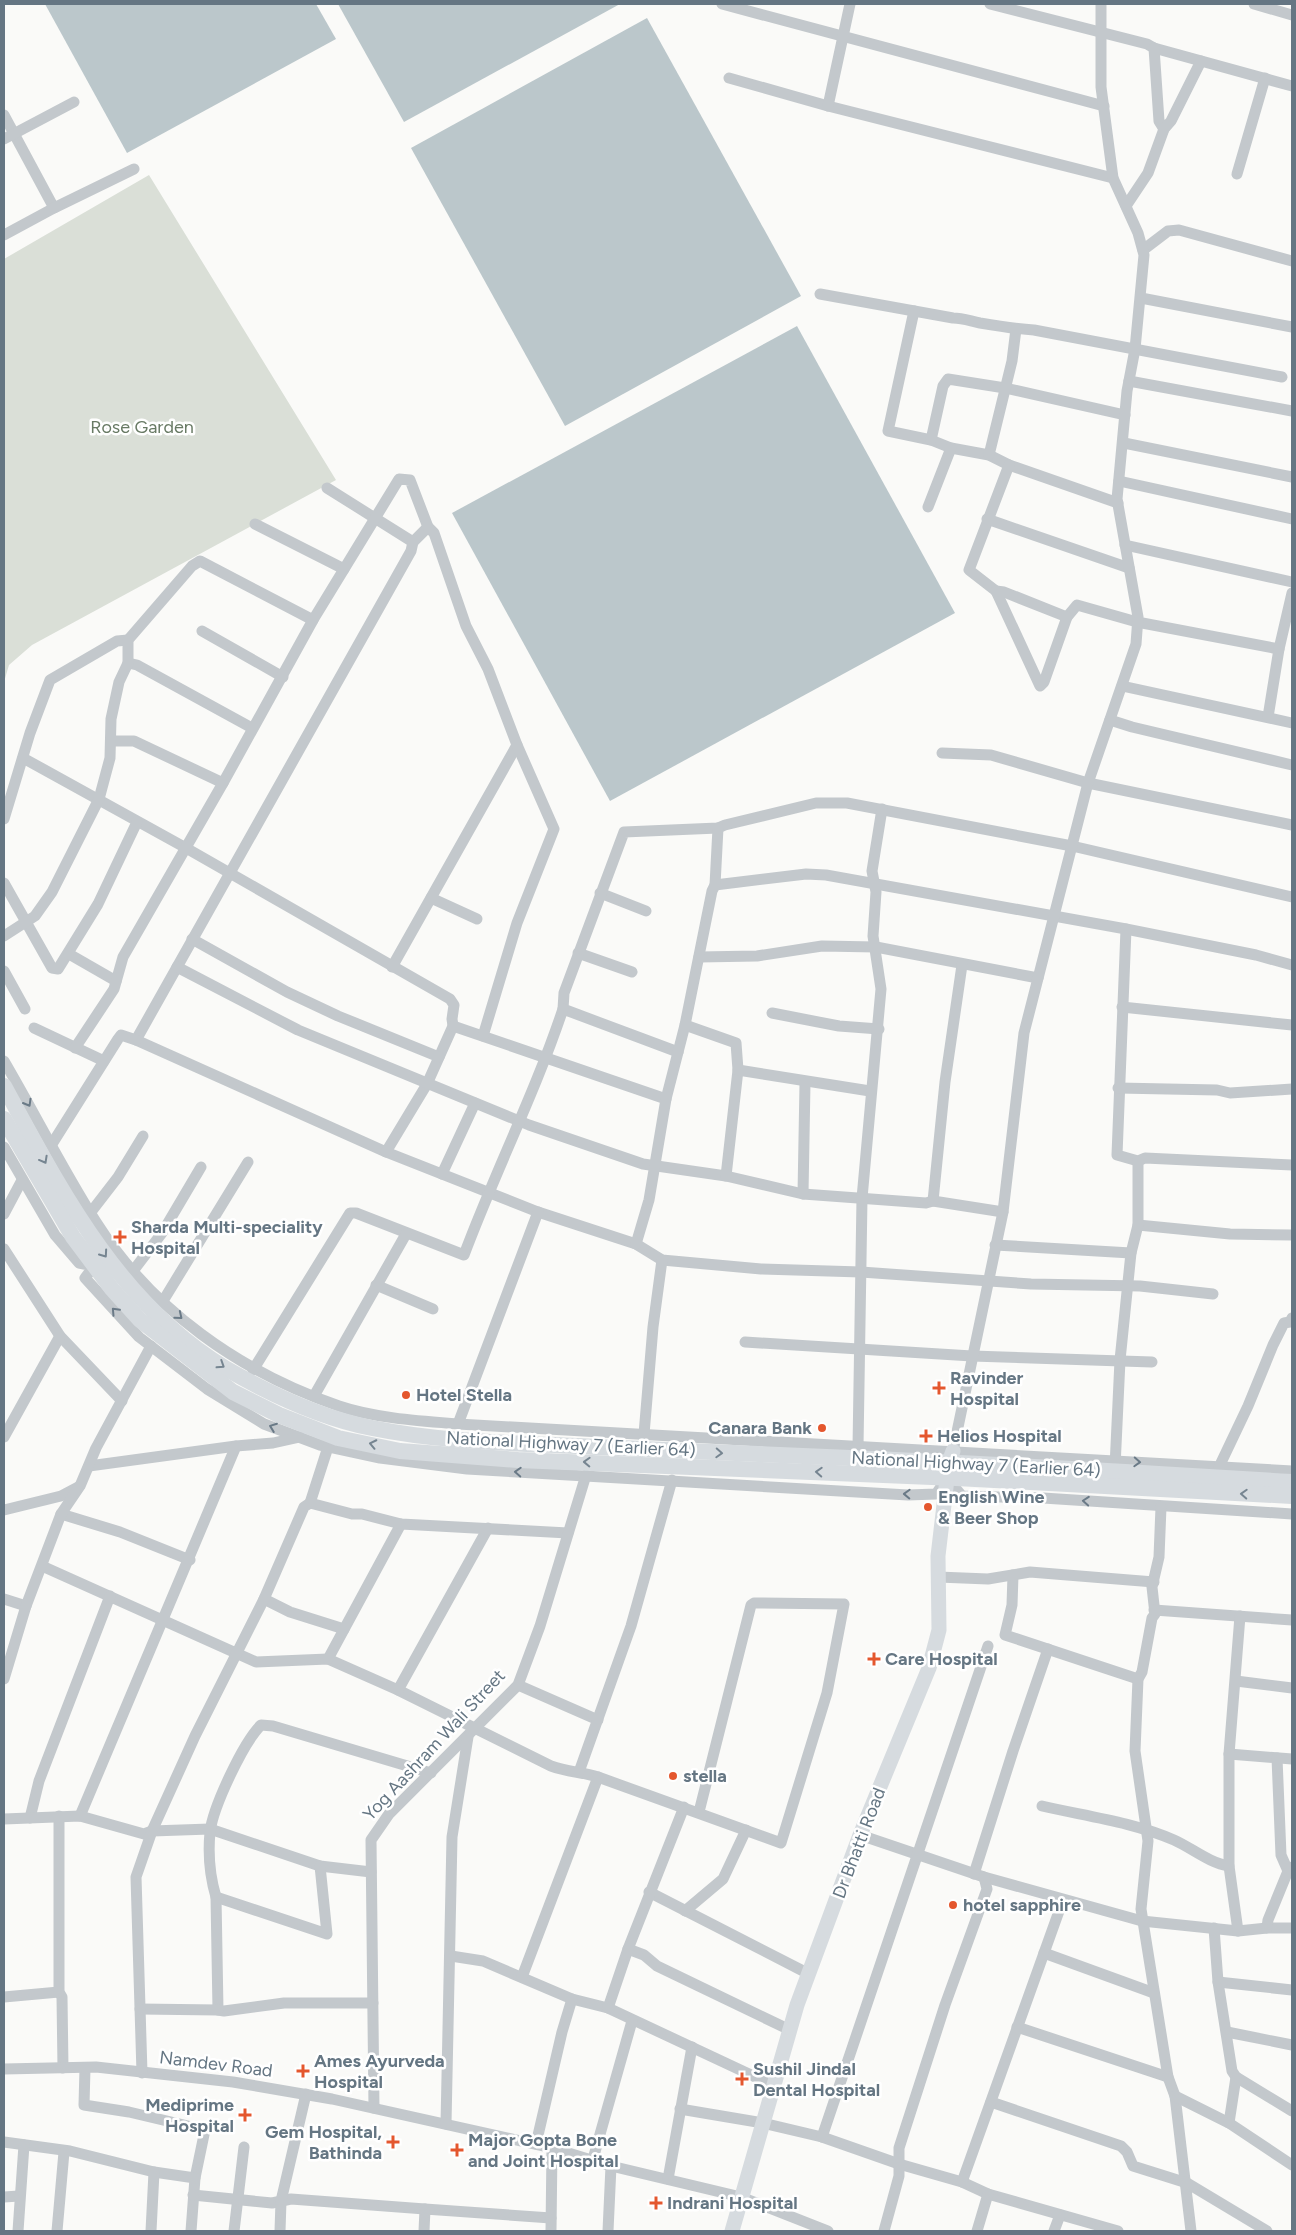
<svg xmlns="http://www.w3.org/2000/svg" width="1296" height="2235" viewBox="0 0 1296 2235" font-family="Figtree,sans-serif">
  <rect width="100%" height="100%" fill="#fafaf8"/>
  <polygon fill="#dadfd7" points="149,175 336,480 32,645 9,665 4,682 4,259"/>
  <g fill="#bbc7cb">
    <polygon points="45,4 316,4 336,39 127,153"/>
    <polygon points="338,4 620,4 404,122"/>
    <polygon points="647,18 801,296 565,426 411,148"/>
    <polygon points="797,326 955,613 610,801 452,513"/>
  </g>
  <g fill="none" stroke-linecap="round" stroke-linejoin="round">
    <g stroke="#c3c8cc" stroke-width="11">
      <polyline points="722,4 1104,106"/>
      <polyline points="990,4 1147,44 1154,48 1292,86"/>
      <polyline points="1254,4 1292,15"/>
      <polyline points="1154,48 1159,121 1164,129"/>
      <polyline points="729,78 828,106 1113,178"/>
      <polyline points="828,106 850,4"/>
      <polyline points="4,115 54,208"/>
      <polyline points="4,139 74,102"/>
      <polyline points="1237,174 1265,78"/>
      <polyline points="1126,206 1148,173 1164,129 1171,121 1201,61"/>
      <polyline points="4,235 54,208 134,169"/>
      <polyline points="1143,250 1168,231 1179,230 1292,261"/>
      <path d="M820 294 953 318C963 318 970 321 980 323 998 326 1016 329 1034 330L1282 377"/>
      <polyline points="1141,298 1292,327"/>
      <polyline points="914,311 888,431 931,440 951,448 989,455 1009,465 1118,503"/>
      <polyline points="1129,381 1292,411"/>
      <polyline points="931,440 943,386 948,379 1005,388 1125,415"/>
      <polyline points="1124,443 1292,477"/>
      <polyline points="989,455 1012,361 1016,329"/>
      <polyline points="1009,465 969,570 996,591 1040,686 1044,682 1067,617 1077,605 1137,622 1279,649"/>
      <polyline points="1119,481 1292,519"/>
      <polyline points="327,488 413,542"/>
      <polyline points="928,507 951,448"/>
      <polyline points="987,519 1129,568"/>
      <polyline points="255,524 344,569"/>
      <polyline points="428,527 413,542 411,551 136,1040 386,1152 538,1212 636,1244 662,1260 761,1269 861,1272 1031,1284 1140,1286 1213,1294"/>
      <polyline points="1125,545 1292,582"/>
      <polyline points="996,591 1004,592 1067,617"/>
      <polyline points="202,631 283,677"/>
      <polyline points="128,663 137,665 252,728"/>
      <polyline points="1122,686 1292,723"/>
      <polyline points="1268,717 1279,649 1292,593"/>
      <polyline points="1110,720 1132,727 1292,765"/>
      <polyline points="111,741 134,741 223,783"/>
      <polyline points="942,753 991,755 1088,783 1292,825"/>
      <polyline points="23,758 186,848 450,999 454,1005 452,1019 453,1026 427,1084 386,1152"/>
      <polyline points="4,819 30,733 50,680 117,641 128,640"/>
      <polyline points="4,883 52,968 58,969 98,904 137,822"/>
      <polyline points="715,885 806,874 826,875 1126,929 1256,955 1292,965"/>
      <polyline points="600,893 646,911"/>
      <polyline points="431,898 477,919"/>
      <polyline points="1126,929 1117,1155 1138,1161 1145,1158 1292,1165"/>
      <polyline points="4,936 35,916 52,892 99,799 110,758 111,719 119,682 128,663 128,640 192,566 200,561 313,620"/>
      <polyline points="192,939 287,992 338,1016 439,1057"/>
      <polyline points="578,953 632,972"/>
      <polyline points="69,954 116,981"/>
      <polyline points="699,957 757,956 822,946 876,947 1038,978"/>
      <polyline points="177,967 298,1030 529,1125 643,1164 726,1176 803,1194 926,1203 933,1201 1003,1212"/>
      <polyline points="392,967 517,745"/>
      <polyline points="4,971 25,1009"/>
      <polyline points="1122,1007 1292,1025"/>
      <polyline points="772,1013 839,1026 879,1029"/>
      <polyline points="685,1025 736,1043 738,1070 726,1176"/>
      <polyline points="453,1026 666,1099"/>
      <polyline points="34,1028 104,1061"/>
      <polyline points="75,1048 114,989 123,957 223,783 313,620 399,479 410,480 428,527 434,533 466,626 488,669 517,745 554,829 517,923 483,1036"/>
      <polyline points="678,1052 563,1009 564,993 624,832 718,828 725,825 816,803 847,803 1072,846 1292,897"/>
      <path d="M4 1061C35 1114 63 1170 96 1222 152 1310 240 1372 339 1406 374 1418 420 1421 458 1424L1292 1471"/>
      <polyline points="738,1070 870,1091"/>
      <polyline points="1118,1088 1217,1090 1230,1093 1292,1089"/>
      <polyline points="52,1144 118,1039 121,1035 136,1040"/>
      <polyline points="4,1147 55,1235 79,1263 94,1266 85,1278 139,1337 207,1389 264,1424 320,1445 380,1458 467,1469 908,1495 936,1494 947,1478 962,1496 1043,1498 1292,1514"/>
      <polyline points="442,1174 475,1103"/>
      <polyline points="803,1194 805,1083"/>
      <polyline points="933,1201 945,1082 962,965"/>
      <polyline points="91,1212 118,1177 143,1136"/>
      <polyline points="4,1214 22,1180"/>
      <polyline points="1138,1225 1230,1234 1292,1235"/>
      <polyline points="636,1244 649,1200 666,1099 685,1025 712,891 715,885 718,828"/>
      <polyline points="995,1245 1131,1253"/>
      <polyline points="4,1249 60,1336 122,1401"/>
      <polyline points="133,1271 162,1233 201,1167"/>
      <polyline points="376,1285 433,1309"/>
      <polyline points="163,1301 248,1162"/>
      <polyline points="745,1342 972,1356 1152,1362"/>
      <path d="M253 1370 350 1213H356L464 1255C495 1172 535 1093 563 1009"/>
      <polyline points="314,1396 406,1234"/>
      <polyline points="458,1424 538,1212"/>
      <polyline points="644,1434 653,1327 662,1260"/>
      <polyline points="4,1437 60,1336"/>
      <polyline points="858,1447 862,1198 881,989 873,936 876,892 872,871 882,809"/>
      <polyline points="953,1451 1003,1212 1024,1033 1088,783 1136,644 1138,617 1117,499 1127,391 1135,349 1144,255 1138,233 1113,178 1101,87 1101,4"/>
      <polyline points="89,1466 236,1446 273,1443 300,1437"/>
      <polyline points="1115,1467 1120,1360 1131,1253 1138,1225 1138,1161"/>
      <polyline points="1219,1467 1248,1406 1273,1345 1284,1323 1290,1322 1292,1318"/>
      <polyline points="310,1503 328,1447"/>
      <polyline points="1161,1507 1159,1557 1152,1587 1155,1614 1152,1618 1142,1672 1138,1679 1135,1751 1148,1841 1141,1909 1168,2077 1175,2096 1191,2231"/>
      <polyline points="4,1510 61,1496 78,1487"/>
      <polyline points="61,1514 120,1532 190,1560"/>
      <path d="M42 1566 256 1662 328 1659 398 1690 551 1766C567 1772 582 1772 598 1777L781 1843 827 1693 844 1604 754 1603 751 1605 699 1812"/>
      <polyline points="1013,1575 1012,1605 1005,1635 1138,1679"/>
      <polyline points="938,1577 988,1579 1030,1572 1154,1582"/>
      <polyline points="4,1599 26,1606"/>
      <polyline points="264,1599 290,1612 344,1629"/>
      <polyline points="1154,1610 1292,1620"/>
      <polyline points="328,1659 401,1524"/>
      <polyline points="4,1679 26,1606 61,1514 80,1486 96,1448 151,1346"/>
      <polyline points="1236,1681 1292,1688"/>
      <polyline points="518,1685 598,1720"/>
      <polyline points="398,1690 488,1528"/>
      <polyline points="1229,1754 1292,1759"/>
      <polyline points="1277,1758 1281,1855 1288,1871"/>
      <polyline points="579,1772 631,1626 672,1480"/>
      <path d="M1042 1806C1085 1816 1133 1822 1174 1840 1192 1848 1209 1863 1229 1866"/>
      <polyline points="59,1816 59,1992 62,1997 63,2068"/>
      <polyline points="80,1816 236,1446"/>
      <polyline points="30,1818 39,1781 110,1596"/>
      <polyline points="4,1819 80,1816 144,1834 152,1831 210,1829 320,1866 371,1872"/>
      <polyline points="860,1835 984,1877 1142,1921 1238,1931 1267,1928 1292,1928"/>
      <polyline points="974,1874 1013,1751 1048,1649"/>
      <polyline points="649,1892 809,1974"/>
      <polyline points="216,1897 327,1934 320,1866"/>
      <polyline points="685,1911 723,1879 746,1830"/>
      <polyline points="1214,1928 1218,1982 1232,2071 1236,2077 1292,2111"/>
      <polyline points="1267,1928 1268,1920 1288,1871 1292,1867"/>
      <polyline points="1238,1931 1229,1866 1229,1754 1240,1616"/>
      <polyline points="628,1949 644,1955 657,1966 790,2030"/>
      <polyline points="1044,1953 1154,1993"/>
      <polyline points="451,1956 483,1961 572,1999 608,2008 764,2081 774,2084"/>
      <polyline points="522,1977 598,1777"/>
      <polyline points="1218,1982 1292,1990"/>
      <polyline points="4,1997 59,1992"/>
      <path d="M373 2003H284L224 2011 218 2010 216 1897C210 1877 208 1853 210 1832 213 1807 243 1743 261 1725L273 1726 431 1773"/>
      <polyline points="608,2008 628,1949 684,1807"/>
      <polyline points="140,2009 218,2010"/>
      <polyline points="1017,2027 1168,2077"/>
      <polyline points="1227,2032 1292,2045"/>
      <polyline points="85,2068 84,2105 129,2112 205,2130 195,2178 191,2231"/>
      <polyline points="4,2069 96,2067 233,2082 332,2099 552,2148 611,2166 741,2197 828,2231"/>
      <polyline points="142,2073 136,1877 152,1831 195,1736 264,1599 304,1507 310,1503 352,1514 362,1514 401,1524 568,1533"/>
      <polyline points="1175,2096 1229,2123 1292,2165"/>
      <polyline points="991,2102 1121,2146 1127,2152 1133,2166 1187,2183 1267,2231"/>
      <polyline points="374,2108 371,1840 389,1814 518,1685 540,1626 586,1475"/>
      <polyline points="680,2109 763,2123 822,2137 899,2164 962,2182 988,2194 1118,2231"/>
      <polyline points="1229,2123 1236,2077"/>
      <polyline points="446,2124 452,1837 468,1737"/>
      <polyline points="822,2137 988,1646"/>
      <polyline points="4,2142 70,2151 154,2172 195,2178"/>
      <polyline points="536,2144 562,2032 572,1999"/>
      <polyline points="593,2159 632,2021"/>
      <polyline points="668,2179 692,2047"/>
      <polyline points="962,2182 1063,1900"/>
      <polyline points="193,2195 272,2203 291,2199 425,2209"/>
      <polyline points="4,2197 19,2196"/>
      <polyline points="18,2231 24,2145"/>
      <polyline points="57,2231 64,2152"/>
      <polyline points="151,2231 154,2172"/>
      <polyline points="234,2231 244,2147"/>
      <polyline points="280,2231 281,2201 306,2094"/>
      <polyline points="424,2231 425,2209 551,2218"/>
      <polyline points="551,2231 552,2148"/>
      <polyline points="608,2231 611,2166"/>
      <polyline points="884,2231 899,2176 899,2148 945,2005 987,1889 984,1877"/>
      <polyline points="977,2231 988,2194"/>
      <polyline points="1054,2231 1060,2215"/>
    </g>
    <polyline stroke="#d6dbdf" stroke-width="15" points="732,2231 797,2005 860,1835 929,1668 939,1630 938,1556 949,1462 953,1451"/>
    <g stroke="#d6dbdf" stroke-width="16">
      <path d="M4 1086C61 1191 119 1304 225 1368 270 1394 321 1418 372 1428 445 1443 522 1443 596 1447 681 1451 766 1455 850 1458 998 1464 1145 1473 1292 1482"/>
      <polyline points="4,1119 73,1237 112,1289 140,1320 233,1392 279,1415 338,1438 400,1451 518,1460 956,1478 1292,1496"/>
    </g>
  </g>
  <defs><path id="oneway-chevron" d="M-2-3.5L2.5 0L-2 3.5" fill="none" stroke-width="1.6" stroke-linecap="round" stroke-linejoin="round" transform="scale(1.25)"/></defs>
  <g stroke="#6a7a87">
    <use href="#oneway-chevron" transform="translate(28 1103) rotate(60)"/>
    <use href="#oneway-chevron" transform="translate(115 1311) rotate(-133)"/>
    <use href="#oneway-chevron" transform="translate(179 1316) rotate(39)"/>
    <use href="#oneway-chevron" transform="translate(273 1427) rotate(-159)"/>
    <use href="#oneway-chevron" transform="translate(1137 1462) rotate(3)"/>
    <use href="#oneway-chevron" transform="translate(518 1472) rotate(-177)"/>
    <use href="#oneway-chevron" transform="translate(907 1494) rotate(-178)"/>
    <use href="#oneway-chevron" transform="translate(1086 1501) rotate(-176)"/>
  </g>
  <g stroke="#768591">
    <use href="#oneway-chevron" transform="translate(44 1160) rotate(61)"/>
    <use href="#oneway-chevron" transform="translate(104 1254) rotate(55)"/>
    <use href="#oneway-chevron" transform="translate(221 1365) rotate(33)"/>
    <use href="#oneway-chevron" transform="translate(373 1444) rotate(-168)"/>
    <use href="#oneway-chevron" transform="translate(719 1453) rotate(3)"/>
    <use href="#oneway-chevron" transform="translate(587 1462) rotate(-178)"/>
    <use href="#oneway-chevron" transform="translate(819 1472) rotate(-177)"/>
    <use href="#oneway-chevron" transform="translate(1244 1494) rotate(-177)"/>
  </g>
  <g fill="#e4572e" stroke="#fff" stroke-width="2">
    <path d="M117.5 1229.5h5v5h5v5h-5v5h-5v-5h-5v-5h5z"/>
    <path d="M936.5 1380.5h5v5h5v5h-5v5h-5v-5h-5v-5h5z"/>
    <circle cx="406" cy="1395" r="5"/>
    <circle cx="822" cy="1428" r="5"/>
    <path d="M923.5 1428.5h5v5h5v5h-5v5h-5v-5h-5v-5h5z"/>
    <circle cx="928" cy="1507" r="5"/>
    <path d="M871.5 1651.5h5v5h5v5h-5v5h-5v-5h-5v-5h5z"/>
    <circle cx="673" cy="1776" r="5"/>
    <circle cx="953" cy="1905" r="5"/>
    <path d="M300.5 2063.5h5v5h5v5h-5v5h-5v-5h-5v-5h5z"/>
    <path d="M739.5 2071.5h5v5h5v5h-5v5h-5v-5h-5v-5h5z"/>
    <path d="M242.5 2107.5h5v5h5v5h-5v5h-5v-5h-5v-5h5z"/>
    <path d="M390.5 2134.5h5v5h5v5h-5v5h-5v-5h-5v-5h5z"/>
    <path d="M454.5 2142.5h5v5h5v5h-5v5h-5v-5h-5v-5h5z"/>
    <path d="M653.5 2195.5h5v5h5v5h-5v5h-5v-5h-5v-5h5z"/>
  </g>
  <g text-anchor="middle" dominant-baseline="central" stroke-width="5" stroke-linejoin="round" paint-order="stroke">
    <g font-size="18" fill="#687a64" stroke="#fff">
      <text x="142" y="427">Rose Garden</text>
    </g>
    <g font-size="18" font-weight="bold" fill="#657683" stroke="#fff" text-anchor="start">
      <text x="131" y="1227">Sharda Multi-speciality<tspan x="131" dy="21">Hospital</tspan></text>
      <text x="950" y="1378">Ravinder<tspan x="950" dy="21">Hospital</tspan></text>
      <text x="416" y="1395">Hotel Stella</text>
      <text x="812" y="1428" text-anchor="end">Canara Bank</text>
      <text x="937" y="1436">Helios Hospital</text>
      <text x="938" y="1497">English Wine<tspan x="938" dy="21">&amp; Beer Shop</tspan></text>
      <text x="885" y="1659">Care Hospital</text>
      <text x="683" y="1776">stella</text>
      <text x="963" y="1905">hotel sapphire</text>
      <text x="314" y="2061">Ames Ayurveda<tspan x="314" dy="21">Hospital</tspan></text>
      <text x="753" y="2069">Sushil Jindal<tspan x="753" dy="21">Dental Hospital</tspan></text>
      <text x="234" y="2105" text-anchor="end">Mediprime<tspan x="234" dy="21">Hospital</tspan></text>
      <text x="382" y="2132" text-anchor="end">Gem Hospital,<tspan x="382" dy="21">Bathinda</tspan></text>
      <text x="468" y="2140">Major Gopta Bone<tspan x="468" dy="21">and Joint Hospital</tspan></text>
      <text x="667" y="2203">Indrani Hospital</text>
    </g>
    <g font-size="18" fill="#657683" stroke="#fff">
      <text transform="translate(571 1444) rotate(3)">National Highway 7 (Earlier 64)</text>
      <text transform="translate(976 1464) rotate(3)">National Highway 7 (Earlier 64)</text>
      <text transform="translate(434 1745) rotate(-47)">Yog Aashram Wali Street</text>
      <text transform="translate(859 1843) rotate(-69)">Dr Bhatti Road</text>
      <text transform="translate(216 2064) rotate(7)">Namdev Road</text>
    </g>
  </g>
  <rect width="1296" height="2235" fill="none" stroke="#657683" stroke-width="10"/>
</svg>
